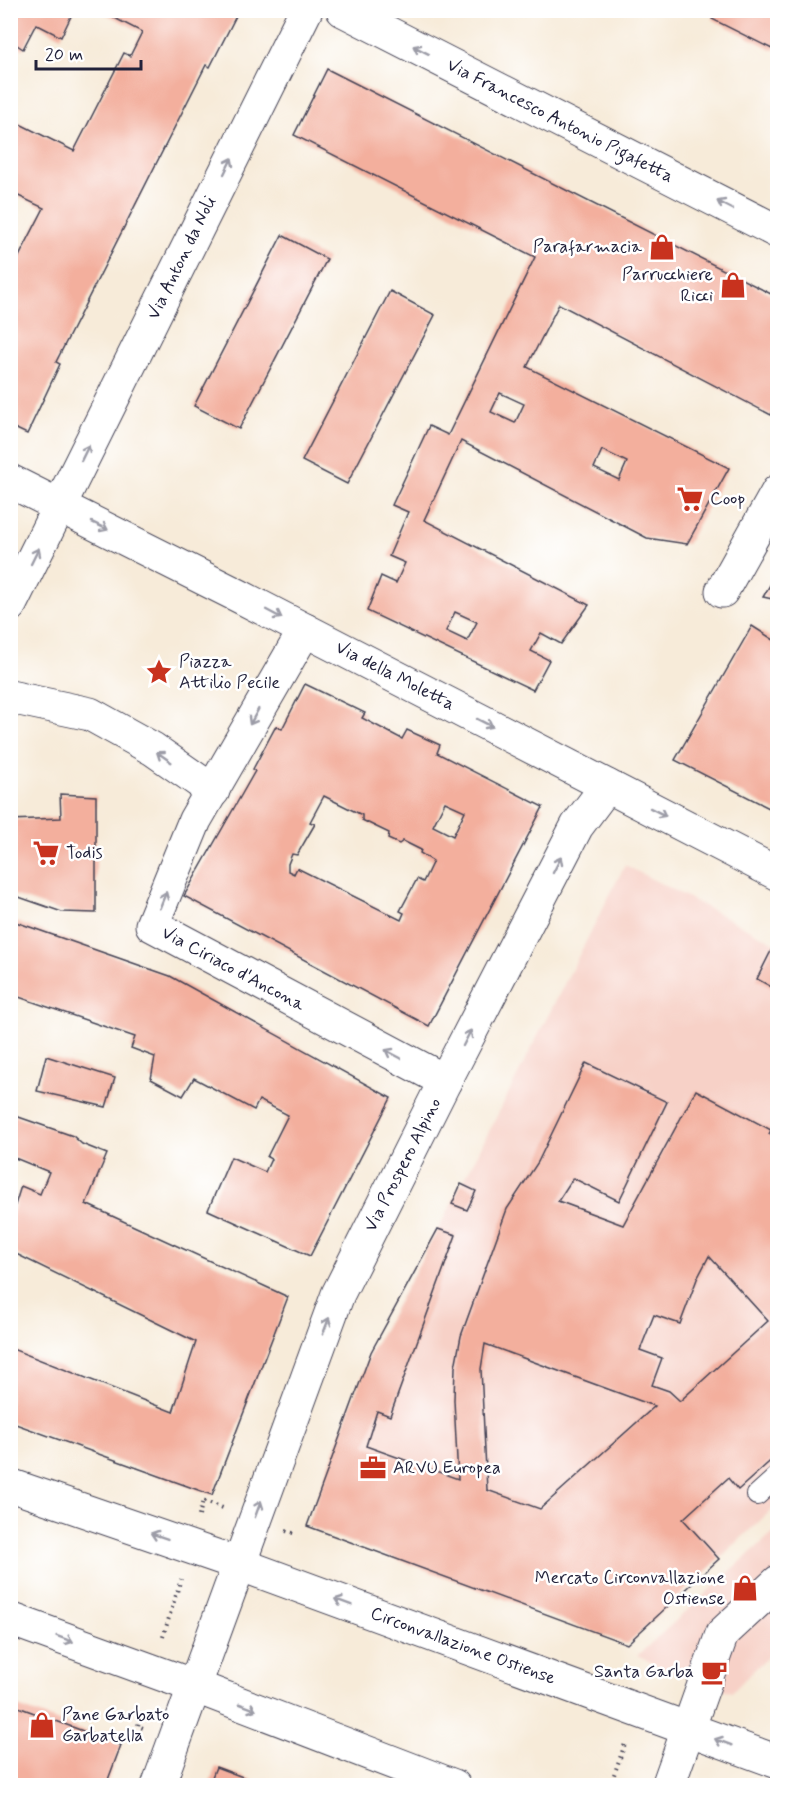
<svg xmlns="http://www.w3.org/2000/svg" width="788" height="1796" viewBox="0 0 788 1796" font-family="Mynerve,sans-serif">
  <rect width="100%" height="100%" fill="#fff"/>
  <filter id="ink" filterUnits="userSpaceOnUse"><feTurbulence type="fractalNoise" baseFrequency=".0167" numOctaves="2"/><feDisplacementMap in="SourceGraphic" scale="12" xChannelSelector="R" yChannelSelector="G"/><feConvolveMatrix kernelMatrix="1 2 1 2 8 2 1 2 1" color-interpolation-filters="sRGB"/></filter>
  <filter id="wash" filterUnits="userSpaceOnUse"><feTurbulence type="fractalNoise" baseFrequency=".008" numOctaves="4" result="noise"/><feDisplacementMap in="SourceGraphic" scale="24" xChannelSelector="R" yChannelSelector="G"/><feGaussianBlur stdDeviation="1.35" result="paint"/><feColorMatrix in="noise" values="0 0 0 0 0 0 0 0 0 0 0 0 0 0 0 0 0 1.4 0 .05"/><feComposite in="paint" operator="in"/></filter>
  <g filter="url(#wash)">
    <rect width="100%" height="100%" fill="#f7ebd9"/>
    <g fill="#f7d1c7">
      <polygon points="625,865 777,944 777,1505 627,1644 307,1526 371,1352 452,1204"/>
      <polygon points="777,1529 777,1647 732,1692 669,1671 637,1656"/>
    </g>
    <g id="blocks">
      <g fill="#f3af9d" fill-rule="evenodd">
        <polygon points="10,10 74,10 61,37 36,24 23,49 17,45 10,58"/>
        <polygon points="99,10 239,10 210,67 206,65 56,362 60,364 27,434 10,426 10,274 44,208 10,192 10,119 74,151 124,53 130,56 142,32"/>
        <polygon points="716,10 777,10 777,44 774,50 712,19"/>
        <path d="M327 69 777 297V404L771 415 559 304 527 367 729 468 687 544 647 538 461 441 424 520 589 605 561 644 541 633 531 651 549 660 533 690 367 611 381 576 396 583 405 563 389 556 408 512 392 505 429 426 448 435 535 257 294 135ZM500 393 524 404 515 423 491 412ZM602 450 627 462 619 480 594 468ZM455 612 477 622 467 641 446 631Z"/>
        <polygon points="282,235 327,259 239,429 194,406"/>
        <polygon points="390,291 435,315 347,484 302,461"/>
        <polygon points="777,573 777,600 763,597"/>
        <polygon points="752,626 777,642 777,812 675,760"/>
        <path d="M305 684 365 713 362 718 402 739 407 730 440 745 437 753 543 807 429 1026 184 896 255 771 253 769 276 726 282 729ZM324 796 362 815V820L389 833 388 839 399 844 403 841 421 850 420 853 433 861 423 882 417 879 400 911 404 913 401 920 297 868 294 874 288 871V864L292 854 297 855 315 824 310 822ZM445 802 465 811 453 836 433 826Z"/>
        <polygon points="60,794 96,796 96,913 62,912 10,894 10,820 61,818"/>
        <polygon points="10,920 170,976 391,1098 310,1256 208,1210 231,1157 265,1172 271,1159 267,1157 288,1115 259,1100 254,1110 194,1078 183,1096 151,1079 155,1057 131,1048 135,1037 10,994"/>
        <polygon points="775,943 777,944 777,990 757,979"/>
        <polygon points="46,1056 115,1078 106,1107 37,1091"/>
        <path d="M586 1063 667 1102 619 1201 573 1178 558 1201 623 1225 696 1090 771 1130 769 1134 777 1139V1455L738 1490 728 1478 683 1519 719 1559 627 1644 307 1526 371 1352 438 1229 456 1235 390 1416 377 1411 366 1446 458 1479 454 1400 455 1367 461 1336 507 1209 538 1162ZM709 1256 768 1321 680 1401 669 1391 652 1385 662 1358 640 1350 654 1315 680 1324 697 1279ZM485 1344 646 1403 655 1406 540 1509 487 1490 481 1369Z"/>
        <polygon points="10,1114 73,1136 82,1144 107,1154 86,1204 288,1297 212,1495 10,1422 10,1348 173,1412 196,1342 10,1251 10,1221 21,1186 40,1194 49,1172 10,1156"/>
        <polygon points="461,1184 476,1191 467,1210 452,1204"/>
        <polygon points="10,1704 121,1745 106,1785 10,1785"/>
        <polygon points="216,1767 264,1785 209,1785"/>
      </g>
    </g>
  </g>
  <g filter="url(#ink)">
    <use href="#blocks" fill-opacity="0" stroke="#424053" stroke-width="1.5"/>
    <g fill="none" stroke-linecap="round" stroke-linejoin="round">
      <g stroke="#424053" stroke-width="22">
        <polyline id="lane" points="757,1495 778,1476"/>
      </g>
      <g stroke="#424053" stroke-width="35">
        <g id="street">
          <polyline points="343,10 778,232"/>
          <polyline points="10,481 239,596 778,874"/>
          <polyline points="722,591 778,491"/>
          <polyline points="10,605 306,10"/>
          <polyline points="305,630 195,820 152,925 445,1081"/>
          <polyline points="10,697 90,714 153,749 213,791"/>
          <polyline points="158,1786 338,1294 445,1081 577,826 607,786"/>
          <polyline points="668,1786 722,1634 778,1582"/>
        </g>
      </g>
      <g stroke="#424053" stroke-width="35">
        <g id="secondary">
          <polyline points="10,1485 239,1564 778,1762"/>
          <polyline points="10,1619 194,1686 454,1786"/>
        </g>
      </g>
      <g stroke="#424053" stroke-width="4" stroke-dasharray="1.5 4.5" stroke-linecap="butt">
        <polyline points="199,1516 203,1500 223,1508"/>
        <polyline points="286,1531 297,1534"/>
        <polyline points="163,1637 181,1579"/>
        <polyline points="141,1712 138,1726 143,1728"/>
        <polyline points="610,1786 626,1741"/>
      </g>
      <use href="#lane" stroke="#fff" stroke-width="20"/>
      <use href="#street" stroke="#fff" stroke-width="33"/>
      <use href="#secondary" stroke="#fff" stroke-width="33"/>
    </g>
    <defs><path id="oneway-shaft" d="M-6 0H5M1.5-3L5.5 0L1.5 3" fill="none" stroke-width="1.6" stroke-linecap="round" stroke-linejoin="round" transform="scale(1.5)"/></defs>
    <g stroke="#9c9ca7">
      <use href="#oneway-shaft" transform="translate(421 50) rotate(-153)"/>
      <use href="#oneway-shaft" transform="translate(228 166) rotate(-64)"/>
      <use href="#oneway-shaft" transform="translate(725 205) rotate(-153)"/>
      <use href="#oneway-shaft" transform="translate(85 453) rotate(-64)"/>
      <use href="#oneway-shaft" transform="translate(100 526) rotate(26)"/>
      <use href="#oneway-shaft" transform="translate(35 556) rotate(-64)"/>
      <use href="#oneway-shaft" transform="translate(274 614) rotate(28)"/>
      <use href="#oneway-shaft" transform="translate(254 717) rotate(119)"/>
      <use href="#oneway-shaft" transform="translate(485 723) rotate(27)"/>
      <use href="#oneway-shaft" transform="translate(164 757) rotate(-145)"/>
      <use href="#oneway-shaft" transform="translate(658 812) rotate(27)"/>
      <use href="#oneway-shaft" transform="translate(557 865) rotate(-63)"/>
      <use href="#oneway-shaft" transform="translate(163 900) rotate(-68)"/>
      <use href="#oneway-shaft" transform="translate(467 1038) rotate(-63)"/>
      <use href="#oneway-shaft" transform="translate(393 1054) rotate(-152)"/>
      <use href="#oneway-shaft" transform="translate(326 1326) rotate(-69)"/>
      <use href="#oneway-shaft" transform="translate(258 1509) rotate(-70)"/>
      <use href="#oneway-shaft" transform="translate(159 1536) rotate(-161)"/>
      <use href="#oneway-shaft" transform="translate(343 1602) rotate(-160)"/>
      <use href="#oneway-shaft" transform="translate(65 1639) rotate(20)"/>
      <use href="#oneway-shaft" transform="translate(248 1707) rotate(21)"/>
      <use href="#oneway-shaft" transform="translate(723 1742) rotate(-159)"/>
    </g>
  </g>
  <defs>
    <g id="shop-bare" transform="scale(2.07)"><path d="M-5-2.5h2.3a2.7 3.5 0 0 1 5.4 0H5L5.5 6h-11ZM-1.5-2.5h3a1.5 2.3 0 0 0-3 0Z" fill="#c8321e" stroke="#fff" stroke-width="2.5" paint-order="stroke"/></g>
    <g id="supermarket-bare" transform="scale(2.07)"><path d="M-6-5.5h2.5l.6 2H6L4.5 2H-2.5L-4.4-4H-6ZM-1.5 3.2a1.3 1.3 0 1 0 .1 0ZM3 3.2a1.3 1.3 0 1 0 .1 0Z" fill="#c8321e" stroke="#fff" stroke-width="2.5" paint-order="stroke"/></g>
    <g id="sight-bare" transform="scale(2.07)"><path d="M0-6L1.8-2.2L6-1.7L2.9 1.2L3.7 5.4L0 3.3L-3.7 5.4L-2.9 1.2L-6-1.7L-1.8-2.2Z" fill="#c8321e" stroke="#fff" stroke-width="2.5" paint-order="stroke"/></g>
    <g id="office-bare" transform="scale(2.07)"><path d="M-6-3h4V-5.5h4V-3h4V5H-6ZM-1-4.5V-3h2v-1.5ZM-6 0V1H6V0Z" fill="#c8321e" stroke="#fff" stroke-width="2.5" paint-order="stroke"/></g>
    <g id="cafe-bare" transform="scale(2.07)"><path d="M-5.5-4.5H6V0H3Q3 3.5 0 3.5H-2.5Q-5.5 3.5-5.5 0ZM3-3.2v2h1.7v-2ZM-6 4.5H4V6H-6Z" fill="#c8321e" stroke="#fff" stroke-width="2.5" paint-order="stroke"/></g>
  </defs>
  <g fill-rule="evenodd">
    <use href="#shop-bare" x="662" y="247"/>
    <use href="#shop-bare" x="733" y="285"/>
    <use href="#supermarket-bare" x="690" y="499"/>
    <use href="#sight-bare" x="159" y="672"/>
    <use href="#supermarket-bare" x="46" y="853"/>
    <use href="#office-bare" x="373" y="1468"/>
    <use href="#shop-bare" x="745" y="1588"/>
    <use href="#cafe-bare" x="714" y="1672"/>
    <use href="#shop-bare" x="42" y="1725"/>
  </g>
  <g text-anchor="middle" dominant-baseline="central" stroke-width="5" stroke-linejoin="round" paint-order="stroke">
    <g font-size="18" fill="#22223b" stroke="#fff">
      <text transform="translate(560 121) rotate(27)">Via Francesco Antonio Pigafetta</text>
      <text transform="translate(182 258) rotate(-64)">Via Anton da Noli</text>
      <text transform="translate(395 676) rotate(27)">Via della Moletta</text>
      <text transform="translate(233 969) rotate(28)">Via Ciriaco d'Ancona</text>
      <text transform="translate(403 1165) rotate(-63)">Via Prospero Alpino</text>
      <text transform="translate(463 1646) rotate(20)">Circonvallazione Ostiense</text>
    </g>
    <g font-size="18" fill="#22223b" stroke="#fff" text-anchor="start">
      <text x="642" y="247" text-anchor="end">Parafarmacia</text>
      <text x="713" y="275" text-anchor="end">Parrucchiere<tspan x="713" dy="21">Ricci</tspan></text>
      <text x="710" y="499">Coop</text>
      <text x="179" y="662">Piazza<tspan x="179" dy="21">Attilio Pecile</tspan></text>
      <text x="66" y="853">Todis</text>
      <text x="393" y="1468">ARVU Europea</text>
      <text x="725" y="1578" text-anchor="end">Mercato Circonvallazione<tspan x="725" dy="21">Ostiense</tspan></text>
      <text x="694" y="1672" text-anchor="end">Santa Garba</text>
      <text x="62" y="1715">Pane Garbato<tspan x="62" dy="21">Garbatella</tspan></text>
    </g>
  </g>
  <rect width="788" height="1796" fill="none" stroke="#fff" stroke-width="36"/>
  <path d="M36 60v9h105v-9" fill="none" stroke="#22223b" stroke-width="3"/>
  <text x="45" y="60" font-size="18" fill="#22223b" stroke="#ffffff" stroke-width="4.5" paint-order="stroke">20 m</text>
</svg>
